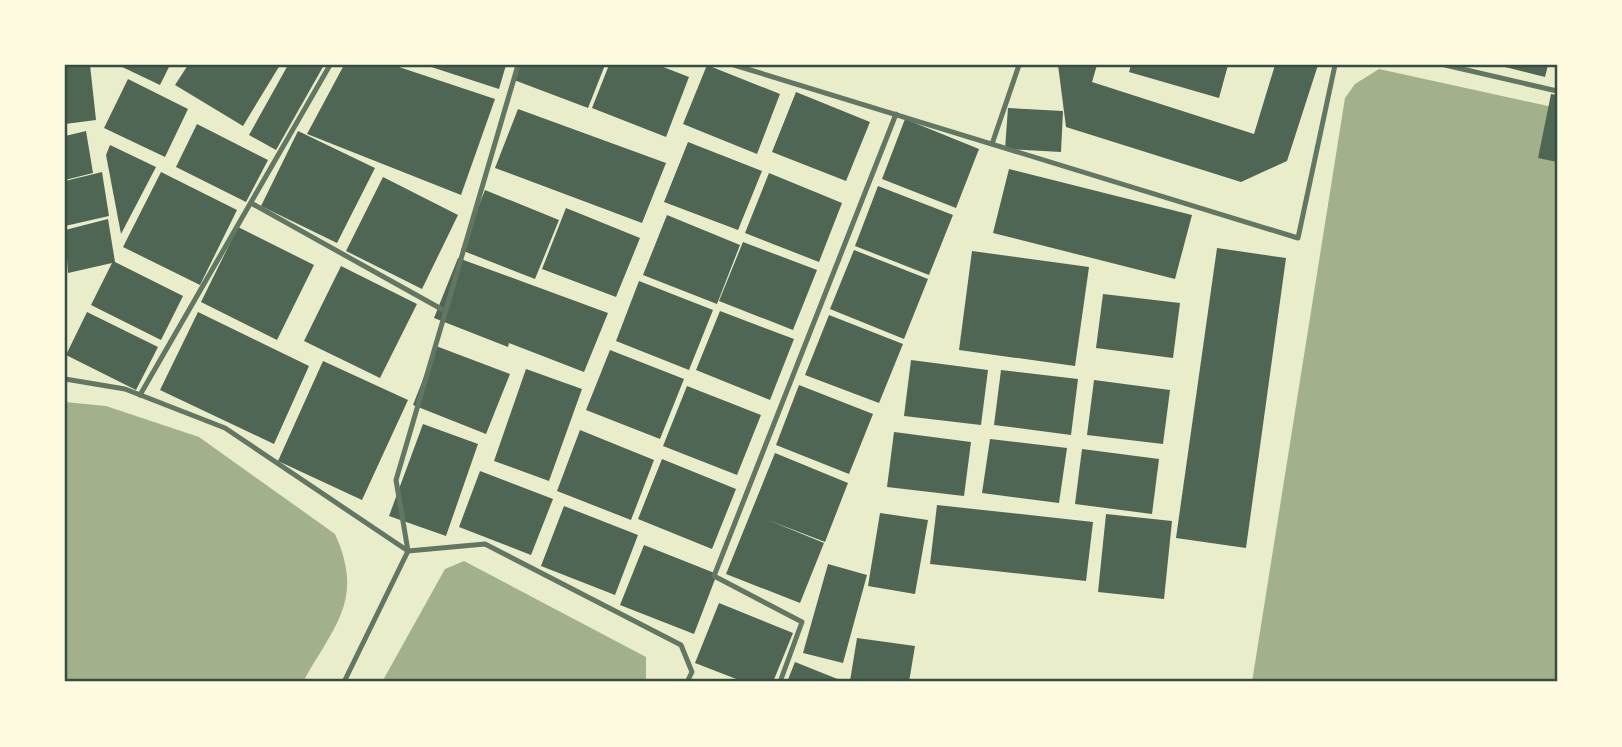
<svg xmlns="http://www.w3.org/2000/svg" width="1622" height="747" viewBox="0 0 1622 747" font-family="Mulish,sans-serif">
  <rect width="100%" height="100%" fill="#e9edc9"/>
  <g fill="#a3b18a">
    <polygon points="1379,69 1557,108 1557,682 1252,682 1345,98 1355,84"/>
    <path d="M65 402 106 406 199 437 335 534C365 600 334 626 303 682H65Z"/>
    <polygon points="464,561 646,657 646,682 382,682 445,569"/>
  </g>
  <g fill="#4f6655">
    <polygon points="65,65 90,65 96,120 65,124"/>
    <polygon points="118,65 170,65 160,85"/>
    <polygon points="188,65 280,65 243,126 175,85"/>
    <polygon points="288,65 324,65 276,150 249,135"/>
    <polygon points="344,65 393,65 495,99 461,195 307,134"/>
    <polygon points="425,65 506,65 499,89"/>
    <polygon points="520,65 605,65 588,108 514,80"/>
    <polygon points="609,65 658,65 689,77 666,137 592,108"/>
    <polygon points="707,65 780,94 757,154 683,124"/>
    <polygon points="1058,65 1097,65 1092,82 1254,134 1275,65 1318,65 1287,161 1241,182 1066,127"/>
    <polygon points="1131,65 1228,65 1219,98 1129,72"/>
    <polygon points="1497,65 1548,65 1545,77"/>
    <polygon points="128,79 188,109 165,157 104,128"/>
    <polygon points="796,92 870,122 846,181 772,152"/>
    <polygon points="1551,94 1557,95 1557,162 1538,158"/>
    <polygon points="1008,108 1063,111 1061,152 1005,149"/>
    <polygon points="518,109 666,163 642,223 495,168"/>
    <polygon points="905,119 979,149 956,208 882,179"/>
    <polygon points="197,124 268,160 246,202 176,167"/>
    <polygon points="86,131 93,173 65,180 65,136"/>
    <polygon points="298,131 375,168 337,243 261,206"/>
    <polygon points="688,142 762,171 738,230 664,202"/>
    <polygon points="110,145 156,167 121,234 106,155"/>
    <polygon points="1009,169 1192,215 1175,279 993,233"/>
    <polygon points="102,172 109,216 65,226 65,181"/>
    <polygon points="161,172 237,210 200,285 123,247"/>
    <polygon points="769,173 842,203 819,262 745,233"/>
    <polygon points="383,177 458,215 422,289 346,251"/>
    <polygon points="878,186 953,215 929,275 855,246"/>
    <polygon points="485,190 559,220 535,279 461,250"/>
    <polygon points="566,208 640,238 616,297 542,269"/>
    <polygon points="667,215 740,245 717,304 643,275"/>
    <polygon points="108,219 115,262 183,296 161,340 91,305 112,263 68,273 65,230"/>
    <polygon points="238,227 314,265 277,340 201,302"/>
    <polygon points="743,242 817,270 793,330 719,301"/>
    <polygon points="1217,248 1286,258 1246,548 1176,538"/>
    <polygon points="854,250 928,279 904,339 830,309"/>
    <polygon points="972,251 1089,267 1075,366 959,350"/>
    <polygon points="458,258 608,313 584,372 509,343 508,347 434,318"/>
    <polygon points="341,266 417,304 380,378 304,341"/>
    <polygon points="639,281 713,310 689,370 616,341"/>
    <polygon points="1103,294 1180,303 1173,358 1096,348"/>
    <polygon points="720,311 794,339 770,400 696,370"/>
    <polygon points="87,312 158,347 136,390 66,355"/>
    <polygon points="198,312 309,366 274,444 160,390"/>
    <polygon points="829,315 903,344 879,403 805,375"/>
    <polygon points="436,346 510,374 486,434 413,405"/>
    <polygon points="610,350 684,379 660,439 586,410"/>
    <polygon points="911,360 988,370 981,425 904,416"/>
    <polygon points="323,361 408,400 362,500 278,461"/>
    <polygon points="526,369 582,389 549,481 494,461"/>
    <polygon points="1001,370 1078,379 1071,435 994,425"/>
    <polygon points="1094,380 1170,390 1163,444 1087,435"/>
    <polygon points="799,385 873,414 849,474 776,445"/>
    <polygon points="687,386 761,415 737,475 663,446"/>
    <polygon points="423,424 478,444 446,536 389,516"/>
    <polygon points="580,430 654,460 631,520 557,491"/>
    <polygon points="894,432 971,442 964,496 887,487"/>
    <polygon points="990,439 1067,448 1059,503 982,493"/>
    <polygon points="1082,449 1159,459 1152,514 1075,504"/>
    <polygon points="775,453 848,483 825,542 768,520 824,543 800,603 726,574"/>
    <polygon points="662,459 736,489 712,549 638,519"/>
    <polygon points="480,471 553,499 531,555 459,527"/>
    <polygon points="937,505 1093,522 1086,581 930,564"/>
    <polygon points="564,506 638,535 615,595 541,566"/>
    <polygon points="880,513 928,520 915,594 868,586"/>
    <polygon points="1106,514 1172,521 1164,599 1098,592"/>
    <polygon points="644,545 717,574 694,634 620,605"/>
    <polygon points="828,564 867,575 843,663 803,653"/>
    <polygon points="719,603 793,633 773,682 744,682 695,663"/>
    <polygon points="857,638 915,646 909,682 850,681"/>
    <polygon points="795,662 845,682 787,682"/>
  </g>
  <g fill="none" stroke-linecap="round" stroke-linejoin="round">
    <g stroke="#617663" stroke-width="5">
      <polyline points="734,65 1298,238 1335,65"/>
      <polyline points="1445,65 1557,91"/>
      <polyline points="992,144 1019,65"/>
      <polyline points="251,203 445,311"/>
      <polyline points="65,379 125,389 225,428 408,551 485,544 681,645 692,672 687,682"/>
      <polyline points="140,395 330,65"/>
      <polyline points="344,682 408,551 396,480 518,65"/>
      <polyline points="780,682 802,622 714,576 896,114"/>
    </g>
  </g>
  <rect width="1622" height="747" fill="none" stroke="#fefae0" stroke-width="133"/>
  <rect x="66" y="66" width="1490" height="614" fill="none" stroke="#344e41" stroke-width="2.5"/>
</svg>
